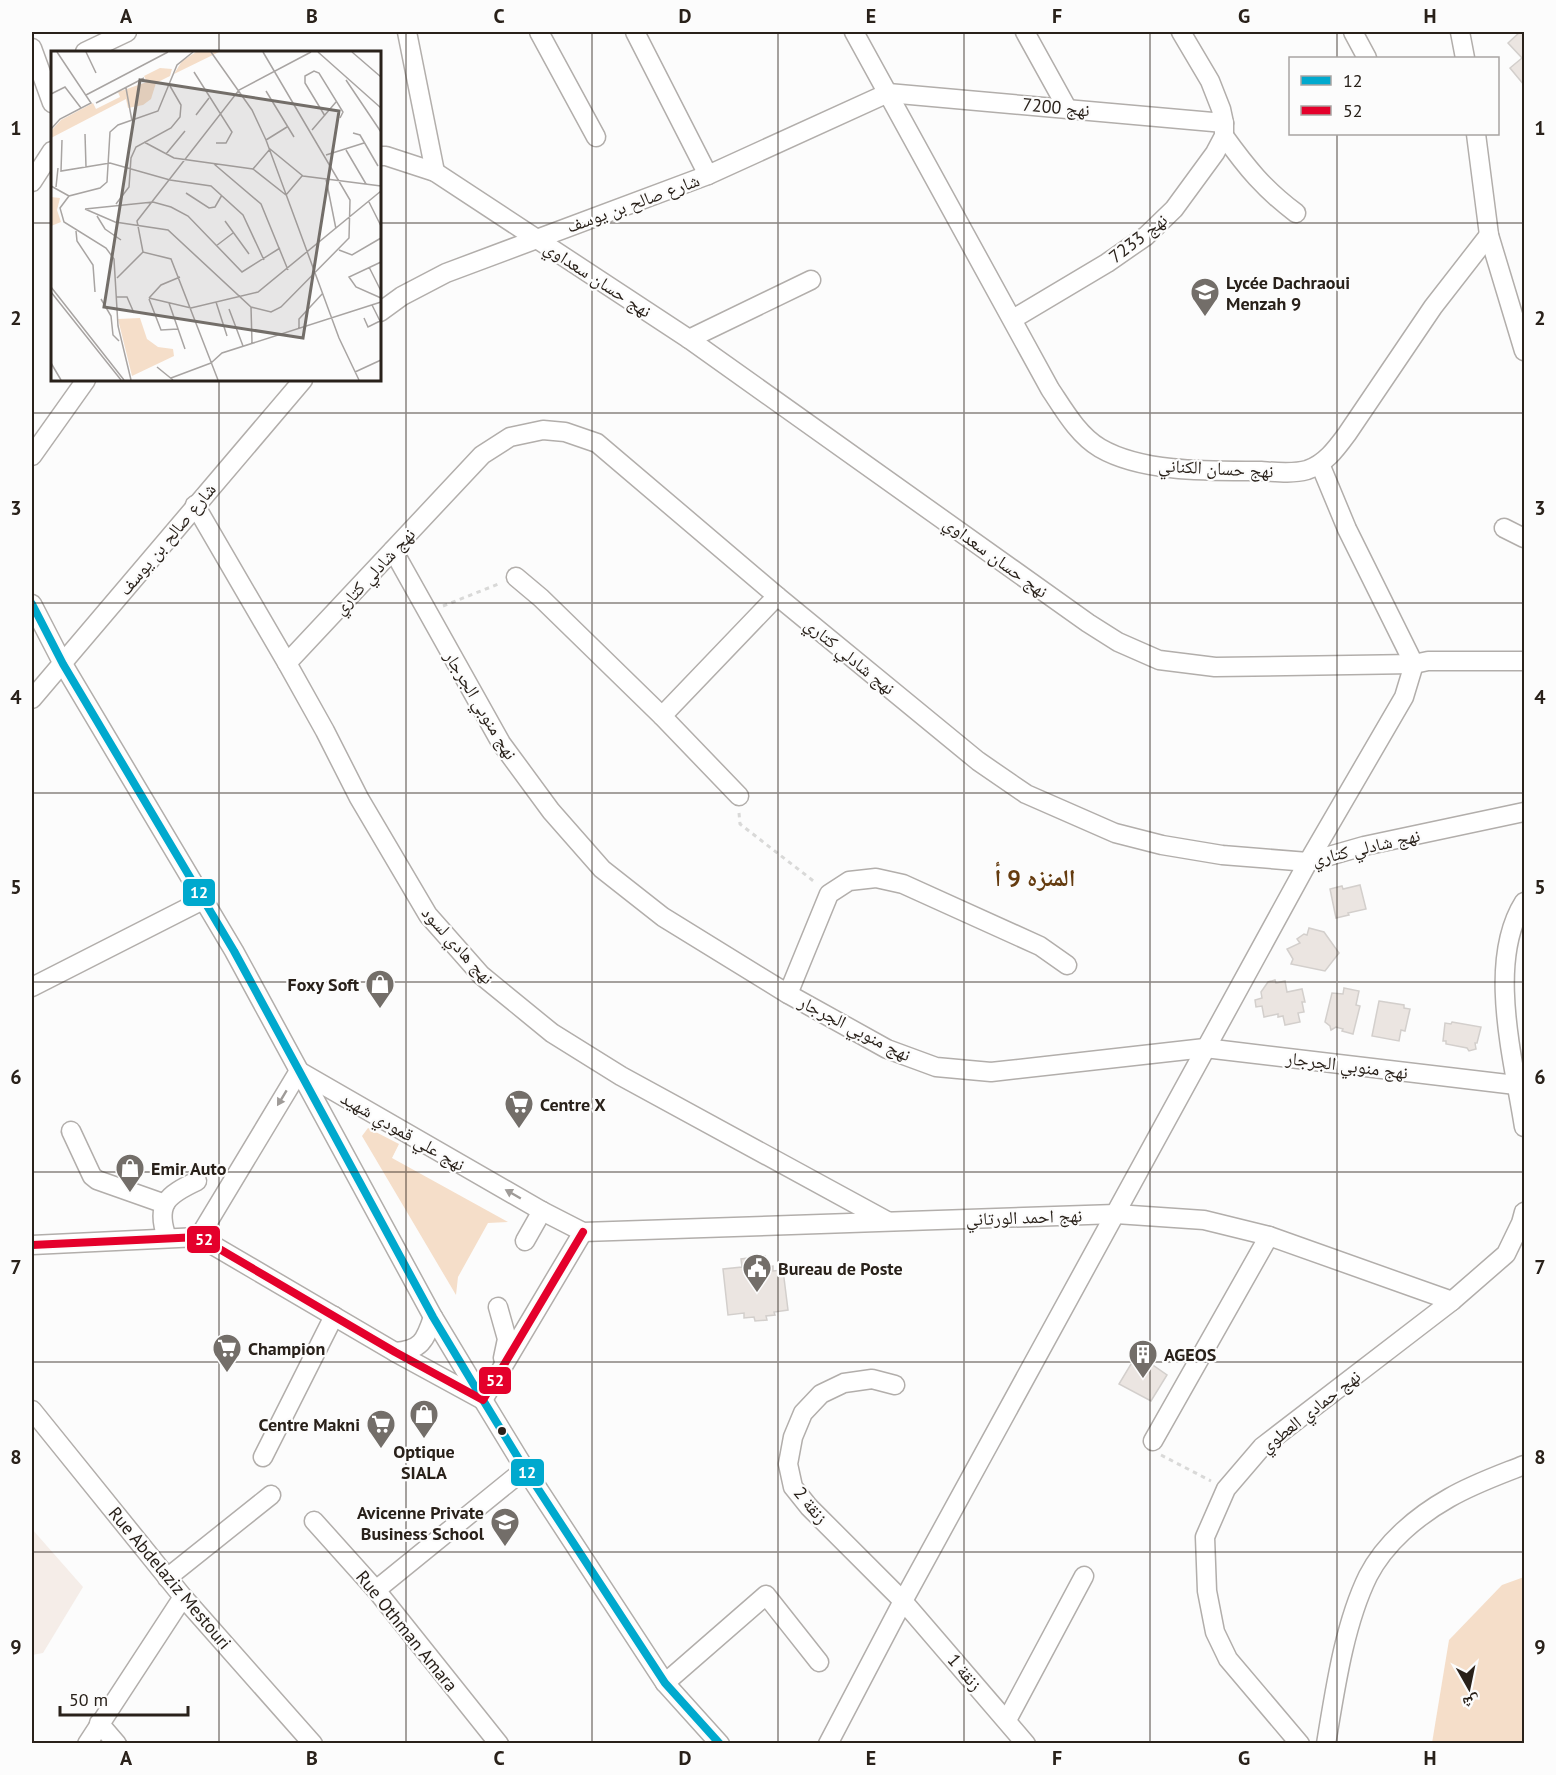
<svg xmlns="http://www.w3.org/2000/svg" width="1556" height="1775" viewBox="0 0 1556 1775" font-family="'PT Sans','Noto Naskh Arabic',sans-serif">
  <rect width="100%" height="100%" fill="#fcfcfc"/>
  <polygon fill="#f5ede8" points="32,1529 83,1587 43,1653 32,1655"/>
  <g fill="#f5dec9">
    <polygon points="368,1128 399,1144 392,1158 508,1222 488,1223 458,1277 456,1295 362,1136"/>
    <polygon points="1524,1577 1524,1743 1432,1743 1449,1640 1502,1585"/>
  </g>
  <g fill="#ebe5e1" stroke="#d3cfcc" stroke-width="1.5">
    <polygon points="1520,32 1524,32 1524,85 1510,68 1522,58 1508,43"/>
    <polygon points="1360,885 1366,909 1348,913 1349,915 1336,918 1330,889 1342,886 1343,889"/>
    <polygon points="1309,928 1324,932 1339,953 1325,971 1291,964 1293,959 1287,949 1300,943 1297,939 1304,934 1307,935"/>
    <polygon points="1275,980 1276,983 1285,981 1287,992 1302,989 1305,1002 1302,1002 1304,1012 1298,1013 1300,1022 1285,1025 1283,1016 1278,1017 1278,1014 1264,1017 1262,1006 1256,1007 1255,1000 1262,998 1261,992 1268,982"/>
    <polygon points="1344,988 1359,991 1356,1005 1360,1006 1353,1034 1342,1031 1343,1029 1336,1027 1331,1030 1330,1026 1325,1022 1332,993 1343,994"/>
    <polygon points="1379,1001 1404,1005 1404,1008 1410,1009 1405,1031 1401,1030 1399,1041 1372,1036"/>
    <polygon points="1452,1022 1481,1027 1477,1043 1475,1043 1476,1049 1469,1051 1467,1048 1446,1044 1446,1041 1443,1041 1445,1023 1451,1024"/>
    <polygon points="765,1256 766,1267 773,1266 773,1271 783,1270 788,1310 774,1312 775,1315 766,1316 767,1320 755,1321 754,1317 744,1318 744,1313 728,1315 723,1269 742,1267 741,1259"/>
    <polygon points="1137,1354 1167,1375 1151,1401 1119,1384"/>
  </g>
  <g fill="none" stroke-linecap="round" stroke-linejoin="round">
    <g stroke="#b2aeab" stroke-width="21">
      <g id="minor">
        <polyline points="407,32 435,172"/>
        <polyline points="539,32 596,137"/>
        <polyline points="635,32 708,175"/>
        <path d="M854 32 1050 389C1064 410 1078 435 1100 448 1143 473 1212 471 1261 471 1276 472 1293 474 1307 470 1325 464 1336 449 1347 434L1433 307 1489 235"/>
        <polyline points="1025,32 1067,108"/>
        <polyline points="1353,32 1367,58"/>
        <polyline points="1460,32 1465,58"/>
        <polyline points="32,48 52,103"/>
        <polyline points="85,52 127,32"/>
        <polyline points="1476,134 1489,235 1524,351"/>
        <path d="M1224 136C1247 168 1264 189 1296 213"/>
        <polyline points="380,156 386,156 435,172 689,339 1088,623 1118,642 1159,660 1215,667 1414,664 1428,661 1524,661"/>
        <polyline points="32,182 52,151"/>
        <polyline points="380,312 402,296 446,273 708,175 888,93 1224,123"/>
        <polyline points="1013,319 1107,263 1146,236 1174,209 1215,153 1224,136 1224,123 1221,109 1210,81 1181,32"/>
        <polyline points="689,339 811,280"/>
        <polyline points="32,456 86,380"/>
        <polyline points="195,505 287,663 325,731 359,798 428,915 481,975 552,1033 621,1076 887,1221"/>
        <polyline points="1504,528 1524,538"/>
        <polyline points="393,550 501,743 551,811 602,869 663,917 788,994 887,1049 936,1067 991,1072 1205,1048 1524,1086"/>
        <polyline points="516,577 541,598 662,716 739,796"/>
        <polyline points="32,604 63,664 234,951 433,1317 483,1400 525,1469 665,1683 720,1744"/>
        <polyline points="287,663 482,455 510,437 543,430 565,432 597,443 777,596 978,761 1026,794 1115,833 1162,845 1222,855 1308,862 1364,846 1524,812"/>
        <polyline points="32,699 303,380"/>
        <polyline points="662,716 777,596"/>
        <path d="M1524 902C1486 962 1514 1061 1524 1127"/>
        <polyline points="32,987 203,900"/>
        <polyline points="788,994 829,894 849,881 876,878 903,884 1040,946 1067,965"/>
        <polyline points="71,1131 92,1176 97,1180 165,1204"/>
        <polyline points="199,1237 299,1071 542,1211 583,1232 1116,1214 1204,1220 1269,1236 1452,1301"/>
        <path d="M167 1238C155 1204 167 1195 197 1181"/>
        <polyline points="525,1241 542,1211"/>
        <polyline points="32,1245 199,1237 395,1352 483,1400 583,1232"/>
        <polyline points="498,1307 507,1339 503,1358"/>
        <path d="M395 1352C421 1350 425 1341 433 1317"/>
        <polyline points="895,1385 872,1379 844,1383 821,1394 803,1413 793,1437 788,1464 793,1487 809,1507 903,1601 1026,1744"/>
        <polyline points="32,1410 183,1597 313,1744"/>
        <polyline points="1153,1441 1269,1236"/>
        <polyline points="263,1457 334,1316"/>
        <polyline points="314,1521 376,1590 499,1744"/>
        <polyline points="167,1578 271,1495"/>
        <polyline points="376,1590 525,1469"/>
        <polyline points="665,1683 766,1595 819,1662"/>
        <polyline points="1007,1720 1084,1576"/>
        <polyline points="99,1723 117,1744"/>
        <polyline points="87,1744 183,1597"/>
        <polyline points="828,1744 903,1601 1308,862 1404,697 1414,664 1347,529 1320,464"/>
        <polyline points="1300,1744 1228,1659 1215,1632 1207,1591 1205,1537 1226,1489 1262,1447 1452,1301 1506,1254 1521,1223 1524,1212"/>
        <path d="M1326 1744C1335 1690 1344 1625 1368 1576 1385 1543 1417 1516 1449 1498 1473 1484 1499 1475 1524 1465"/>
      </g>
    </g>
    <g stroke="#d9d9d8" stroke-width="3" stroke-dasharray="4.5 4.5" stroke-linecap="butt">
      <polyline points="443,606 501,583"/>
      <polyline points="739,813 740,824 816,883"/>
      <polyline points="1161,1455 1211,1481"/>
    </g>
    <use href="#minor" stroke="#fff" stroke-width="18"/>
    <g stroke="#fcfcfc" stroke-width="12">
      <polyline id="bus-1" points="32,604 63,664 234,951 433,1317 483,1400 525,1469 665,1683 720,1744"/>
    </g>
    <g stroke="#fcfcfc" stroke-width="12">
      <polyline id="bus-2" points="32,1245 199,1237 395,1352 483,1400 583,1232"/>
    </g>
    <use href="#bus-1" stroke="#00a9ce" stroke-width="8"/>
    <use href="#bus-2" stroke="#e4002b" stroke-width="8"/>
  </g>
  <defs><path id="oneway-solid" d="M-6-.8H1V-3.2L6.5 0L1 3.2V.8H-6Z" transform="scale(1.5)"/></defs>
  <g fill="#9f9b98">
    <use href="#oneway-solid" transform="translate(282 1098) rotate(121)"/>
    <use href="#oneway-solid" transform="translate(513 1194) rotate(-150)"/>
  </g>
  <path fill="none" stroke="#29211a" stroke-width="1.5" stroke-opacity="0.55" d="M219 32V52M406 32V1744M592 32V1744M778 32V1744M964 32V1744M1150 32V1744M1337 32V58M1337 134V1744M32 223H52M380 223H1524M219 380V1744M32 413H1524M32 603H1524M32 793H1524M32 982H1524M32 1172H1524M32 1362H1524M32 1552H1524"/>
  <defs>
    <g id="school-pin" transform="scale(1.5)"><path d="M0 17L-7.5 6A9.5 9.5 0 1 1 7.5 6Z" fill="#736e69" stroke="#fcfcfc"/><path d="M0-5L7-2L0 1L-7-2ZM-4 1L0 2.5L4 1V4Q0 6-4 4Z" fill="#fff"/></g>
    <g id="shop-pin" transform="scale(1.5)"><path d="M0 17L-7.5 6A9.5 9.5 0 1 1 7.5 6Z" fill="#736e69" stroke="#fcfcfc"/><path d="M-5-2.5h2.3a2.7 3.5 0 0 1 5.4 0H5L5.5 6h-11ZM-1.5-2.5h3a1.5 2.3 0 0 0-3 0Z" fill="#fff"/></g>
    <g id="supermarket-pin" transform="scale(1.5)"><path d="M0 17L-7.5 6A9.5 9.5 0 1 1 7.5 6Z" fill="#736e69" stroke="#fcfcfc"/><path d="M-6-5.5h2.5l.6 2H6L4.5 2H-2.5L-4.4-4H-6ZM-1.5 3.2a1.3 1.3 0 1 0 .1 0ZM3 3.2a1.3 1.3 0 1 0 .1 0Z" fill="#fff"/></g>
    <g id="civic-pin" transform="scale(1.5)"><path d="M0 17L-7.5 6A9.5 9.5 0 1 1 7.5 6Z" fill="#736e69" stroke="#fcfcfc"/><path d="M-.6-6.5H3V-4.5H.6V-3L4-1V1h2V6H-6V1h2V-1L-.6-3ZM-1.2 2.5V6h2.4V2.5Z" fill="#fff"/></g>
    <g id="building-pin" transform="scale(1.5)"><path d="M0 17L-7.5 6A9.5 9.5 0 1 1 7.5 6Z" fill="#736e69" stroke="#fcfcfc"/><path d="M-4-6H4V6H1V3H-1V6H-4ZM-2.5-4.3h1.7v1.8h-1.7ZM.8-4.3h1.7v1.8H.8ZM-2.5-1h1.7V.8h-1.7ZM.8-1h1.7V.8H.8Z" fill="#fff"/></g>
  </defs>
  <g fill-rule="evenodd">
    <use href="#school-pin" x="1205" y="292"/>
    <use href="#shop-pin" x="380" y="984"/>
    <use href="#supermarket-pin" x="519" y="1104"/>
    <use href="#shop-pin" x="130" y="1168"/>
    <use href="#civic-pin" x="757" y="1268"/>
    <use href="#supermarket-pin" x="227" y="1348"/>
    <use href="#building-pin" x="1143" y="1354"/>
    <use href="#shop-pin" x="424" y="1414"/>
    <use href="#supermarket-pin" x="381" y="1424"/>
    <use href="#school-pin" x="505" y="1522"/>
  </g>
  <circle fill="#29211a" stroke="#fcfcfc" stroke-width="2" cx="502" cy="1431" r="5"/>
  <g text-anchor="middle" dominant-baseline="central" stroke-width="4.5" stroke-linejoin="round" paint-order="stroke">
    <g font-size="18" fill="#29211a" stroke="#fcfcfc">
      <text transform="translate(1056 107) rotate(5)">نهج 7200</text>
      <text transform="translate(633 203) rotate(-20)">شارع صالح بن يوسف</text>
      <text transform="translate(1138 238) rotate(-38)">نهج 7233</text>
      <text transform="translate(598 279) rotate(33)">نهج حسان سعداوي</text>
      <text transform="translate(1216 468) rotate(3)">نهج حسان الكناني</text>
      <text transform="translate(167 539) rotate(-50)">شارع صالح بن يوسف</text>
      <text transform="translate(996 557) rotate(36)">نهج حسان سعداوي</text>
      <text transform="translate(374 571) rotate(-47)">نهج شادلي كتاري</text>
      <text transform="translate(850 656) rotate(39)">نهج شادلي كتاري</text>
      <text transform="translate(481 705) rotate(59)">نهج منوبي الجرجار</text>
      <text transform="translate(1366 847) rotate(-13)">نهج شادلي كتاري</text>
      <text transform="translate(458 945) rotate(48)">نهج هادي لسود</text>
      <text transform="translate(855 1028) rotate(27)">نهج منوبي الجرجار</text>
      <text transform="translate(1347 1065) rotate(7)">نهج منوبي الجرجار</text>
      <text transform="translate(403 1131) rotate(30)">نهج علي قمودي شهيد</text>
      <text transform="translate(1024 1217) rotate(-2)">نهج احمد الورتاني</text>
      <text transform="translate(1310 1411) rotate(-38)">نهج حمادي العطوي</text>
      <text transform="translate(811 1505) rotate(50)">زنقة 2</text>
      <text transform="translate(170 1578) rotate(50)">Rue Abdelaziz Mestouri</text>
      <text transform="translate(407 1631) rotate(51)">Rue Othman Amara</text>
      <text transform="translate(965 1672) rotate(49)">زنقة 1</text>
    </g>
    <g font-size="18" font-weight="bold" fill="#29211a" stroke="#fcfcfc" text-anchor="start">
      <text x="1226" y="282">Lycée Dachraoui<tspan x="1226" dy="21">Menzah 9</tspan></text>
      <text x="359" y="984" text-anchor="end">Foxy Soft</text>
      <text x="540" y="1104">Centre X</text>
      <text x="151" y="1168">Emir Auto</text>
      <text x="778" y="1268">Bureau de Poste</text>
      <text x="248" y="1348">Champion</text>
      <text x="1164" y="1354">AGEOS</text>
      <text x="360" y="1424" text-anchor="end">Centre Makni</text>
      <text x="424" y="1451" text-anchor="middle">Optique<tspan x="424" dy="21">SIALA</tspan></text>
      <text x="484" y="1512" text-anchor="end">Avicenne Private<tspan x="484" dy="21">Business School</tspan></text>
    </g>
    <g font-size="24" font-weight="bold" fill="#653c10" stroke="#fcfcfc">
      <text x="1035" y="877">المنزه 9 أ</text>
    </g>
  </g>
  <g transform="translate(51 51)">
    <rect width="330" height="330" fill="#fcfcfc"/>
    <path d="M145 1H168L123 23 131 10ZM109 17 121 18 119 25 105 32 100 48 92 54 77 57 75 48 0 87V80L10 69 42 52 45 58 69 46 67 41 96 31 93 25ZM0 146 9 147 6 159 10 171 0 175ZM89 267 96 288 107 296 122 298 123 305 81 325 67 268Z" fill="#f5dec9"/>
    <path fill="none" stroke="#a8a4a2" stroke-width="1.5" d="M35 1 45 22M160 1 201 59 215 89 288 287 308 329M267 1 330 57M301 1 330 26M143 21 181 81 175 92H165M295 29 330 81M75 37 81 70M215 40 243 86M0 43 14 36 30 57M35 44 117 1M45 52 93 27M145 64 158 47M274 65 254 32V25L263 20 268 22 292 61 289 67M0 78 9 68 40 52 6 1M261 79 285 51M302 82 309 84 327 115M34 83 35 116M11 89 10 120 59 112 119 129 160 135 192 164 213 209M215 89 236 76M93 91 123 107 202 118M295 99 315 133M115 103 134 80M275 104 313 92M163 113 210 153 237 219M202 118 219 98 252 125 330 135M202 118 235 144 251 125M275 128 285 178M0 135 18 145M5 136 7 117M135 142 158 157 164 156 171 144M318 151 330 175M65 153 78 136 80 107 85 96 120 77 129 66 130 54 119 35M34 158 64 171 117 179 200 256 220 261 230 256 298 187 299 149 212 1M34 158 102 151 120 156 137 165 191 221 229 197M46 165 54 178 70 189M174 170 198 203M25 180 26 190 42 214 44 241M165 195 182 182M288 199 301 204 330 187M92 201 86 170 188 39 260 1M330 211 298 226 305 236 330 247M318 216 330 240M66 227 92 201 120 208 167 329M0 236 73 329M0 241 70 329M66 246H76L83 262M98 247 140 257 207 241 330 140M98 247 110 234 129 226M50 248 60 265 62 284 68 290M98 248 110 279 127 278M165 251 176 285M118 252 134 298M321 254 330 272M200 256 201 292M178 258 192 295M313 267 317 276 329 270M248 277V268L272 242M0 312 10 329M160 312 171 302 330 251M106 316 122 329M304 321 330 309M120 327 160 312M80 329 67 275 63 208 55 197 13 171 9 157 18 145 49 137 56 131 59 81 67 74 107 60 126 14 142 1"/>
    <path fill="#736e69" fill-opacity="0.15" stroke="#736e69" stroke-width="3" d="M89 29 288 60 252 287 53 256Z"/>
    <rect width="330" height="330" fill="none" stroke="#29211a" stroke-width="3"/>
  </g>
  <g stroke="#fcfcfc" stroke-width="2">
    <rect x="182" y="878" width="34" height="29" rx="6" fill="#00a9ce"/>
    <rect x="186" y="1225" width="35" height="29" rx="6" fill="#e4002b"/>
    <rect x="478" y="1366" width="34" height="29" rx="6" fill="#e4002b"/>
    <rect x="510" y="1458" width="35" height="29" rx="6" fill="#00a9ce"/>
  </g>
  <g font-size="16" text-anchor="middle" font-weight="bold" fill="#fff">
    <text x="199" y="898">12</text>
    <text x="204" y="1245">52</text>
    <text x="495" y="1386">52</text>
    <text x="527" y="1478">12</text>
  </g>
  <rect width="1556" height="1775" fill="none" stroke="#fcfcfc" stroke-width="66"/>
  <rect x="1289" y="57" width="210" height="78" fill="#fcfcfc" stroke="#a8a4a2" stroke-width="1.5"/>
  <rect x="1301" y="76" width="30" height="9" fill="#00a9ce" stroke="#a8a4a2" stroke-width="1.5"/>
  <text x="1343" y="87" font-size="18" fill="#29211a">12</text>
  <rect x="1301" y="106" width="30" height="9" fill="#e4002b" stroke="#a8a4a2" stroke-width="1.5"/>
  <text x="1343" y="117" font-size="18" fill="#29211a">52</text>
  <g transform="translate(1469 1688) rotate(171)" stroke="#fcfcfc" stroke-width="4.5" paint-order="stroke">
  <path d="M0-4.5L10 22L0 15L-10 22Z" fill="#29211a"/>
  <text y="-9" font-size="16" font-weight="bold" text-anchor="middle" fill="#29211a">ش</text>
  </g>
  <path d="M60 1706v9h128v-9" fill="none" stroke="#29211a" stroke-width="3"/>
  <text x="69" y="1706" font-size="18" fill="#29211a" stroke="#fcfcfc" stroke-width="4.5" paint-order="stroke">50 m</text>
  <rect x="33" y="33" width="1490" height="1709" fill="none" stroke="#29211a" stroke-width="2"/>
  <g font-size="20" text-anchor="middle" font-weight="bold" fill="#29211a">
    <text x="126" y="23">A</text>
    <text x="312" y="23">B</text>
    <text x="499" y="23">C</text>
    <text x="685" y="23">D</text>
    <text x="871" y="23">E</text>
    <text x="1057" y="23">F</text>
    <text x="1244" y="23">G</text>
    <text x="1430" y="23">H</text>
    <text x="16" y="135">1</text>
    <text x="1540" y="135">1</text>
    <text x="16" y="325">2</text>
    <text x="1540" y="325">2</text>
    <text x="16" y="515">3</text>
    <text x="1540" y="515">3</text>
    <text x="16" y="704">4</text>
    <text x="1540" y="704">4</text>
    <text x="16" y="894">5</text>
    <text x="1540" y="894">5</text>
    <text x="16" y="1084">6</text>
    <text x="1540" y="1084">6</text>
    <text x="16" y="1274">7</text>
    <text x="1540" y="1274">7</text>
    <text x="16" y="1464">8</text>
    <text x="1540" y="1464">8</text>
    <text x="16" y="1654">9</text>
    <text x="1540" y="1654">9</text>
    <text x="126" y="1765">A</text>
    <text x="312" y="1765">B</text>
    <text x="499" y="1765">C</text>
    <text x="685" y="1765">D</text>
    <text x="871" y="1765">E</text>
    <text x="1057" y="1765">F</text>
    <text x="1244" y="1765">G</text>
    <text x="1430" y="1765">H</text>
  </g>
</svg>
